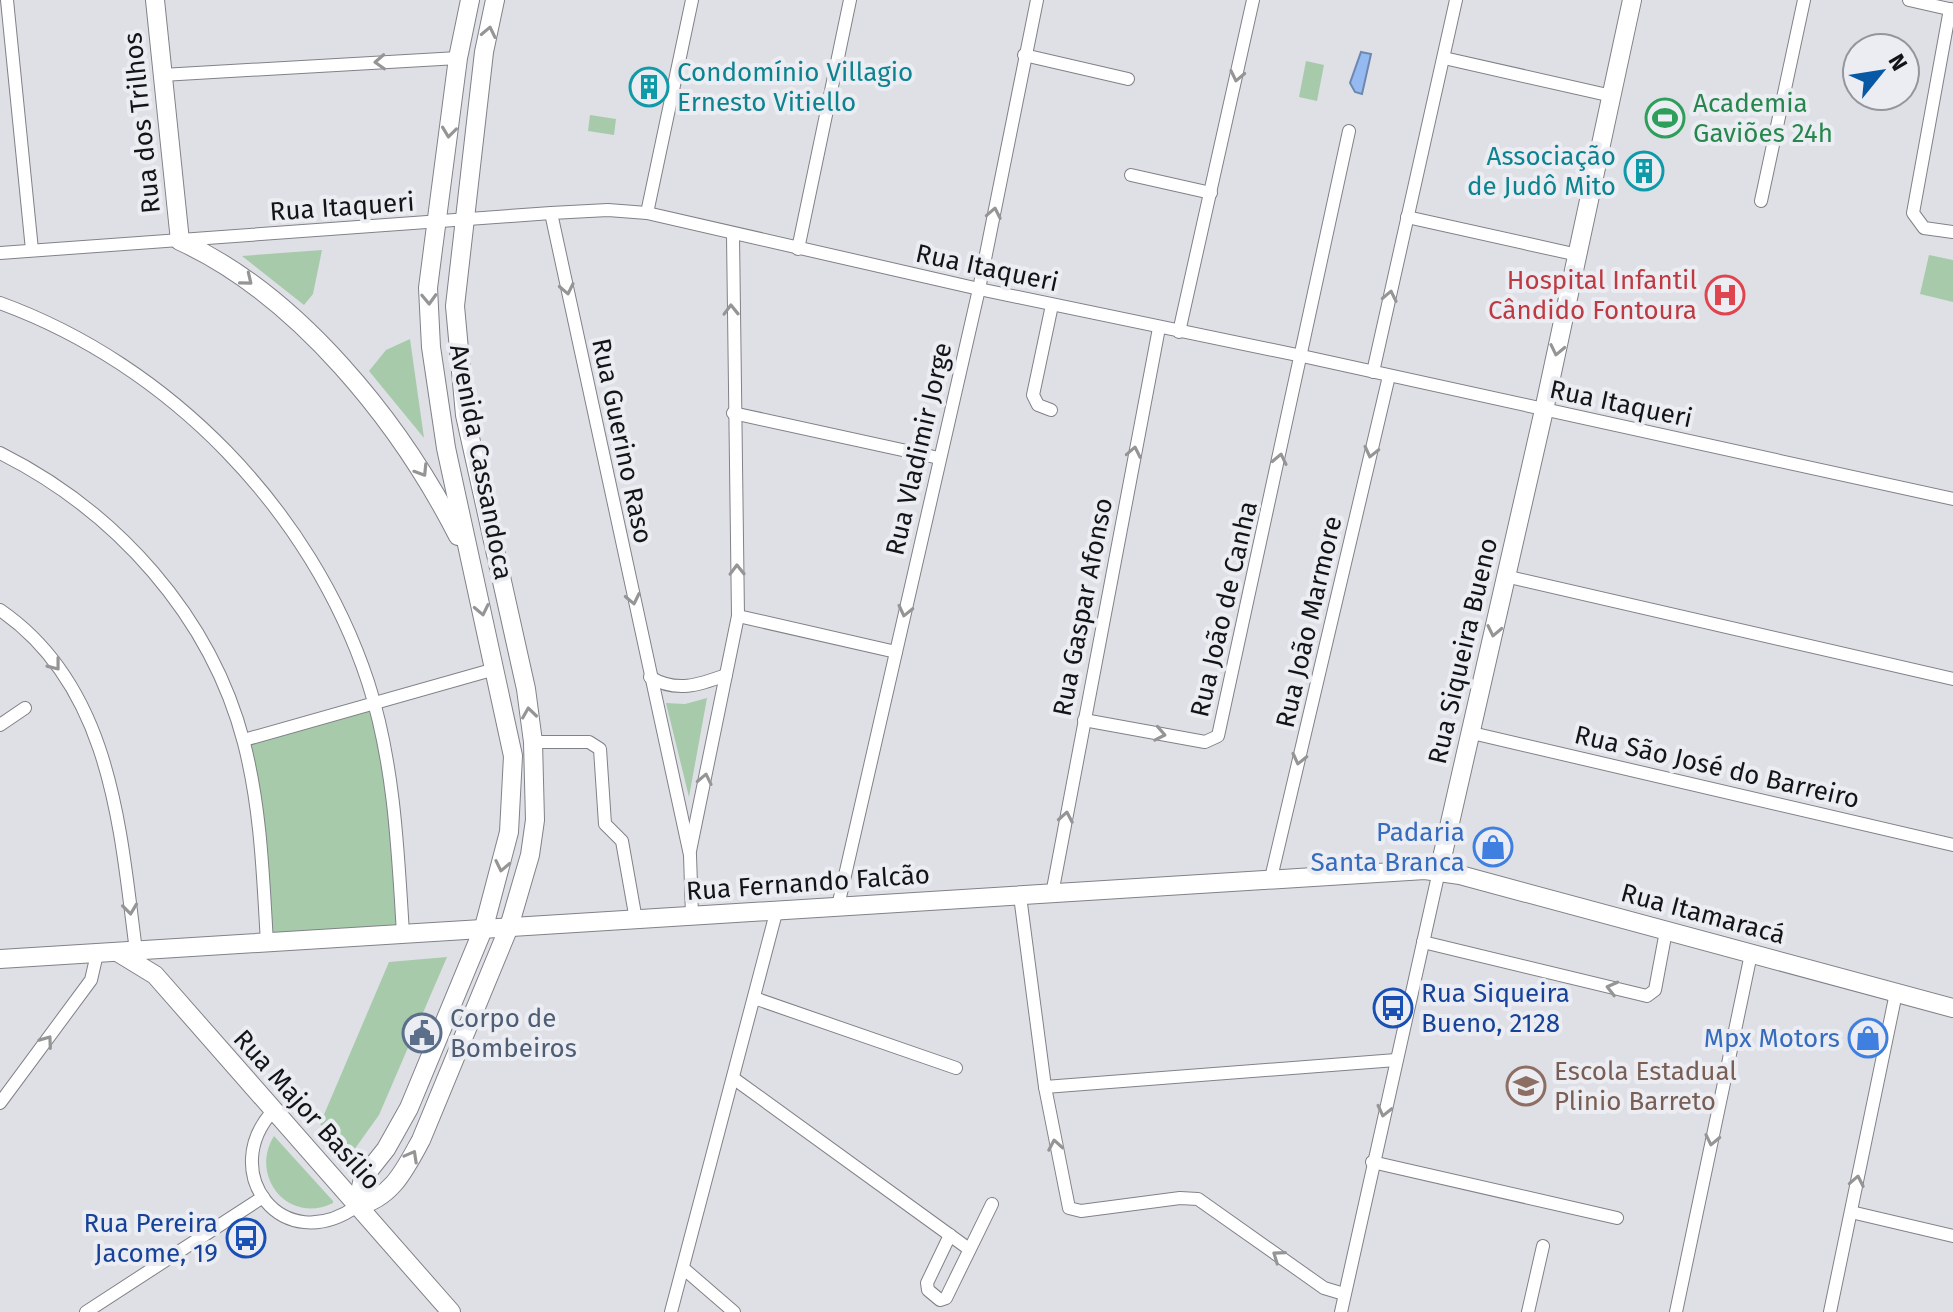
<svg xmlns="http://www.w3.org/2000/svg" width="1953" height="1312" viewBox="0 0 1953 1312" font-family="'Fira Sans',sans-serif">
  <rect width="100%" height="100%" fill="#dee0e6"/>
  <g fill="#a7caab">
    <polygon points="1306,61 1324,65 1317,101 1299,97"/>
    <polygon points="590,115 616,119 614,135 588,131"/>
    <polygon points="322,250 313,294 304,305 242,256"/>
    <polygon points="1929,255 1953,260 1953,302 1920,294"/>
    <polygon points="410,339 424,438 369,371 386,350"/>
    <polygon points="707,698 689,797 666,703 685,704"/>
    <polygon points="375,707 403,934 267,943 244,740"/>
    <polygon points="447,957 379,1115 349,1157 320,1124 389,962"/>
    <path d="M274 1136 333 1201V1203C288 1225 249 1176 274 1136Z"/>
  </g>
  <polygon fill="#94baf1" stroke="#6d88af" stroke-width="2" points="1361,52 1371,54 1362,94 1355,92 1350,83"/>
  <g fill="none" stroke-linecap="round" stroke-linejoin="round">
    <g stroke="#808288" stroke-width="14">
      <g id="street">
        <polyline points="7,0 32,250"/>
        <polyline points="1909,0 1953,10"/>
        <polyline points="1950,9 1913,213 1924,228 1953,232"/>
        <polyline points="1024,55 1128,79"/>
        <polyline points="1444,58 1612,96"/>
        <polyline points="162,75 458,58"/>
        <polyline points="1131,175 1211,193"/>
        <polyline points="1761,201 1804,0"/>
        <polyline points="551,213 690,855 692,916"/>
        <polyline points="647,213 692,0"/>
        <polyline points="1407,217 1578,255"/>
        <polyline points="798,249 850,0"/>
        <polyline points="0,253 551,213 608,210 647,213 979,289 1302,356 1953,499"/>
        <path d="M0 303C170 365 311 510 368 682 394 762 398 850 403 934"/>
        <polyline points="1179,332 1253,0"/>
        <polyline points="1373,372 1456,0"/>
        <polyline points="1051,410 1038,405 1033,395 1052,305"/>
        <polyline points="733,413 939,458"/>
        <path d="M0 453C116 511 211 616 244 743 261 809 263 876 267 943"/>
        <polyline points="1505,576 1953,679"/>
        <path d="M0 610C112 687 120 828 136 951"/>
        <polyline points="738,616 896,652"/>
        <path d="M650 677C676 693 699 685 726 675"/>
        <polyline points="1084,720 1205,742 1218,736 1349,131"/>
        <polyline points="0,725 25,708"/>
        <polyline points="1472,733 1953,845"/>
        <polyline points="244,740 495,669"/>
        <polyline points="533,742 589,742 600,749 605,824 622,841 636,920"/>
        <polyline points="690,851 738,616 733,235"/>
        <polyline points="1271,878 1389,376"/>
        <polyline points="1052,894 1159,328"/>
        <polyline points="1020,896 1045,1087 1069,1208 1081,1211 1180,1198 1198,1199 1324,1288 1344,1294"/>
        <polyline points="838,906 979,289 1037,0"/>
        <polyline points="1423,942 1647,996 1655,990 1666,931"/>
        <polyline points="754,998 956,1068"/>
        <polyline points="733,1078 969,1249"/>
        <polyline points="1045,1087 1396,1060"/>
        <polyline points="0,1103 91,980 97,954"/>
        <path d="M273 1111C217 1172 282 1259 357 1206"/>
        <polyline points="1372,1162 1617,1218"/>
        <polyline points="1851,1212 1953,1236"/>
        <polyline points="950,1235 927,1283 928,1290 940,1300 946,1298 992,1204"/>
        <polyline points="683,1268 734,1312"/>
        <polyline points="86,1312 263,1197"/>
        <polyline points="671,1312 777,909"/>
        <polyline points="1341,1312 1439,871"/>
        <polyline points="1528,1312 1543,1246"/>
        <polyline points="1676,1312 1751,954"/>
        <polyline points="1830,1312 1896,993"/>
      </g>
    </g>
    <g stroke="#808288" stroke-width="20">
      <g id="secondary">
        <path d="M155 0 180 241C298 295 400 422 458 536"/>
        <polyline points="1439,871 1544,410 1632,0"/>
        <polyline points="119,953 155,975 451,1312"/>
        <polyline points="0,959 1425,870 1460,875 1953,1008"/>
        <path d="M357 1206C392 1198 405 1169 421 1140L509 927 530 855 535 820 533 742 526 689 465 415 455 306 484 52 495 0"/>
        <polyline points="357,1206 363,1178 386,1149 409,1108 484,927 509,832 513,756 446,448 431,347 428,288 433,249 458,58 470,0"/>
      </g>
    </g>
    <use href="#street" stroke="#fff" stroke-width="12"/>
    <use href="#secondary" stroke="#fff" stroke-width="18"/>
  </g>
  <defs><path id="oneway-chevron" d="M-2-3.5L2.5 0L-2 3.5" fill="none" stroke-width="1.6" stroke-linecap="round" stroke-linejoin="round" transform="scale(2)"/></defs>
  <g stroke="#959596">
    <use href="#oneway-chevron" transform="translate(489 32) rotate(-78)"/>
    <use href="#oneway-chevron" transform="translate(380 62) rotate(177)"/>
    <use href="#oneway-chevron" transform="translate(1237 76) rotate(102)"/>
    <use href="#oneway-chevron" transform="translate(449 132) rotate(97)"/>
    <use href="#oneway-chevron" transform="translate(994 213) rotate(-79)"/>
    <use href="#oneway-chevron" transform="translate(247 280) rotate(39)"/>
    <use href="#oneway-chevron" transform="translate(567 289) rotate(78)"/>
    <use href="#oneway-chevron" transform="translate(1390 296) rotate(-78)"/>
    <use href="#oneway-chevron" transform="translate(429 299) rotate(88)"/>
    <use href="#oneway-chevron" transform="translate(731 310) rotate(-91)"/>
    <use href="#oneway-chevron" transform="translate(1557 350) rotate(102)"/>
    <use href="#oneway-chevron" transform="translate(1134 452) rotate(-79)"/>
    <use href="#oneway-chevron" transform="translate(1371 452) rotate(103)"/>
    <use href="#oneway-chevron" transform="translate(1280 459) rotate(-78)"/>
    <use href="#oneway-chevron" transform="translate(422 471) rotate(58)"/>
    <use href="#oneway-chevron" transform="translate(737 570) rotate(-91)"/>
    <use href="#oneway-chevron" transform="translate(633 599) rotate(78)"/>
    <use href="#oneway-chevron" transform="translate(482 610) rotate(78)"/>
    <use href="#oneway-chevron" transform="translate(905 611) rotate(103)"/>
    <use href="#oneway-chevron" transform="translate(1494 631) rotate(102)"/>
    <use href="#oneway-chevron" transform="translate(55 665) rotate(52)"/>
    <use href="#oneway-chevron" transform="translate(529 713) rotate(-98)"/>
    <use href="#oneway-chevron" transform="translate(1160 734) rotate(11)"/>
    <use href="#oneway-chevron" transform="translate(1299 759) rotate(103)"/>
    <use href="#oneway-chevron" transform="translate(705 779) rotate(-78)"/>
    <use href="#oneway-chevron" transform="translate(1066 817) rotate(-80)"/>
    <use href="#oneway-chevron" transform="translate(502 866) rotate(102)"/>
    <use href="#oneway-chevron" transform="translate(130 909) rotate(83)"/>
    <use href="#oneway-chevron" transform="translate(1612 988) rotate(-166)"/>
    <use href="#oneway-chevron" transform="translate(47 1041) rotate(-54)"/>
    <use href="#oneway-chevron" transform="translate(1384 1111) rotate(103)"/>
    <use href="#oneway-chevron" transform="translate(1712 1140) rotate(102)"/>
    <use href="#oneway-chevron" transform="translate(1055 1145) rotate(-100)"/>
    <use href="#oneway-chevron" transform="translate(412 1156) rotate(-61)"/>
    <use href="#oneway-chevron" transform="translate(1857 1181) rotate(-79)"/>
    <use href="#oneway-chevron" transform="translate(1278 1256) rotate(-145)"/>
  </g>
  <defs>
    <g id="building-ring" transform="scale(2)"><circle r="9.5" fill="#ebedf3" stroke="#0f9aa8" stroke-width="1.5"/><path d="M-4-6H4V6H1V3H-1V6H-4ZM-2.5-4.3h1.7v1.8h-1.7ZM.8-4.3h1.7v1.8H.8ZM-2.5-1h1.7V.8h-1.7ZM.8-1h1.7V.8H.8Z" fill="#0f9aa8"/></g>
    <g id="stadium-ring" transform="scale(2)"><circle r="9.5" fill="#ebedf3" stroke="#2e9e5b" stroke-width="1.5"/><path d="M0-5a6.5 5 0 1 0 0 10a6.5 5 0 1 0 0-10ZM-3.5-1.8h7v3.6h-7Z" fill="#2e9e5b"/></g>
    <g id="hospital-ring" transform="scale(2)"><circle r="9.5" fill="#ebedf3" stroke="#e0444e" stroke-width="1.5"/><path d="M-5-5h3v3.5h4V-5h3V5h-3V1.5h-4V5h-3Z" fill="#e0444e"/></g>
    <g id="shop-ring" transform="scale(2)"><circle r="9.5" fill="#ebedf3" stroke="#3f7fe0" stroke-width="1.5"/><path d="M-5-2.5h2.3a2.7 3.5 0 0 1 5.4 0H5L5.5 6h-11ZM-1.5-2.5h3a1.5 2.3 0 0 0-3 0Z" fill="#3f7fe0"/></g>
    <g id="bus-ring" transform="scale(2)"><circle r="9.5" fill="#ebedf3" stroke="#1a4fb4" stroke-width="1.5"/><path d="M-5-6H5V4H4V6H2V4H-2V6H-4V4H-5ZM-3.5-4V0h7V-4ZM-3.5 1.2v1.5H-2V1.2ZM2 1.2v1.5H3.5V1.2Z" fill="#1a4fb4"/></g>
    <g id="civic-ring" transform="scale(2)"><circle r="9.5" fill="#ebedf3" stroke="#5c6f8a" stroke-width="1.5"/><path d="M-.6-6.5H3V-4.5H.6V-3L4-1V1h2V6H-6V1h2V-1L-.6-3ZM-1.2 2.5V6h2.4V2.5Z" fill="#5c6f8a"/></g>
    <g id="school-ring" transform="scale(2)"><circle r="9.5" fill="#ebedf3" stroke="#8d6e63" stroke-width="1.5"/><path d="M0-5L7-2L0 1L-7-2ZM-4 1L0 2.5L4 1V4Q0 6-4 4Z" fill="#8d6e63"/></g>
  </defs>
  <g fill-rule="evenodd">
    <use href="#building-ring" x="649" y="87"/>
    <use href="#stadium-ring" x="1665" y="118"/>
    <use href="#building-ring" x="1644" y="171"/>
    <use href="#hospital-ring" x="1725" y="295"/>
    <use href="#shop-ring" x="1493" y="847"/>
    <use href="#bus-ring" x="1393" y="1008"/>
    <use href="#civic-ring" x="422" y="1033"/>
    <use href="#shop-ring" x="1868" y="1038"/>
    <use href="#school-ring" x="1526" y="1086"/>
    <use href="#bus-ring" x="246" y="1238"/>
  </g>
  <g text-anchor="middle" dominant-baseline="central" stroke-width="8" stroke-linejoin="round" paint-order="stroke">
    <g font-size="26" fill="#0d838f" stroke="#ebedf3" text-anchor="start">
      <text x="677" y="72">Condomínio Villagio<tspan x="677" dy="30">Ernesto Vitiello</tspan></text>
      <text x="1616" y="156" text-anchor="end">Associação<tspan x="1616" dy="30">de Judô Mito</tspan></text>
    </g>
    <g font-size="26" fill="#27864d" stroke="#ebedf3" text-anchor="start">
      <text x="1693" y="103">Academia<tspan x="1693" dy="30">Gaviões 24h</tspan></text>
    </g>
    <g font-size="26" fill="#131416" stroke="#ebedf3">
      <text transform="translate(142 123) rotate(-96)">Rua dos Trilhos</text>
      <text transform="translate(342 207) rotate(-4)">Rua Itaqueri</text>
      <text transform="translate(987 268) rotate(12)">Rua Itaqueri</text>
      <text transform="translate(1621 404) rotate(12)">Rua Itaqueri</text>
      <text transform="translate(622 441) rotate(78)">Rua Guerino Raso</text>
      <text transform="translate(919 449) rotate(-77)">Rua Vladimir Jorge</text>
      <text transform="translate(481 462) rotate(79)">Avenida Cassandoca</text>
      <text transform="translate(1083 607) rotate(-79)">Rua Gaspar Afonso</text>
      <text transform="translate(1224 609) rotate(-77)">Rua João de Canha</text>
      <text transform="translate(1309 622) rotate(-77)">Rua João Marmore</text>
      <text transform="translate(1463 651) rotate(-77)">Rua Siqueira Bueno</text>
      <text transform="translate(1717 767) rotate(13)">Rua São José do Barreiro</text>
      <text transform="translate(808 883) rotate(-4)">Rua Fernando Falcão</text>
      <text transform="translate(1703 914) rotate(15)">Rua Itamaracá</text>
      <text transform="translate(307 1110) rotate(48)">Rua Major Basílio</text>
    </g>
    <g font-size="26" fill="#be3a42" stroke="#ebedf3" text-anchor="end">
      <text x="1697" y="280">Hospital Infantil<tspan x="1697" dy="30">Cândido Fontoura</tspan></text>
    </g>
    <g font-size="26" fill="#366cbe" stroke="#ebedf3" text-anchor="end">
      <text x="1465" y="832">Padaria<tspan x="1465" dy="30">Santa Branca</tspan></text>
      <text x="1840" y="1038">Mpx Motors</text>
    </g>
    <g font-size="26" fill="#164399" stroke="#ebedf3" text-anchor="start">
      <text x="1421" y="993">Rua Siqueira<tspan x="1421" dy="30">Bueno, 2128</tspan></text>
      <text x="218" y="1223" text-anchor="end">Rua Pereira<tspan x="218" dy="30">Jacome, 19</tspan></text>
    </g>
    <g font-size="26" fill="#4e5e75" stroke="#ebedf3" text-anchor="start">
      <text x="450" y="1018">Corpo de<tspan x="450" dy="30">Bombeiros</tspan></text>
    </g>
    <g font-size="26" fill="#785e54" stroke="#ebedf3" text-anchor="start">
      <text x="1554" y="1071">Escola Estadual<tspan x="1554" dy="30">Plinio Barreto</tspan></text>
    </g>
  </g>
  <g transform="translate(1881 72) rotate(60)"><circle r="38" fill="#ebedf3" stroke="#95969b" stroke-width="2"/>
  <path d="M0-6L14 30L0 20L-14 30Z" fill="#0858a6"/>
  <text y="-12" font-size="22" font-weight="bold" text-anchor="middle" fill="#131416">N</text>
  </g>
</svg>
